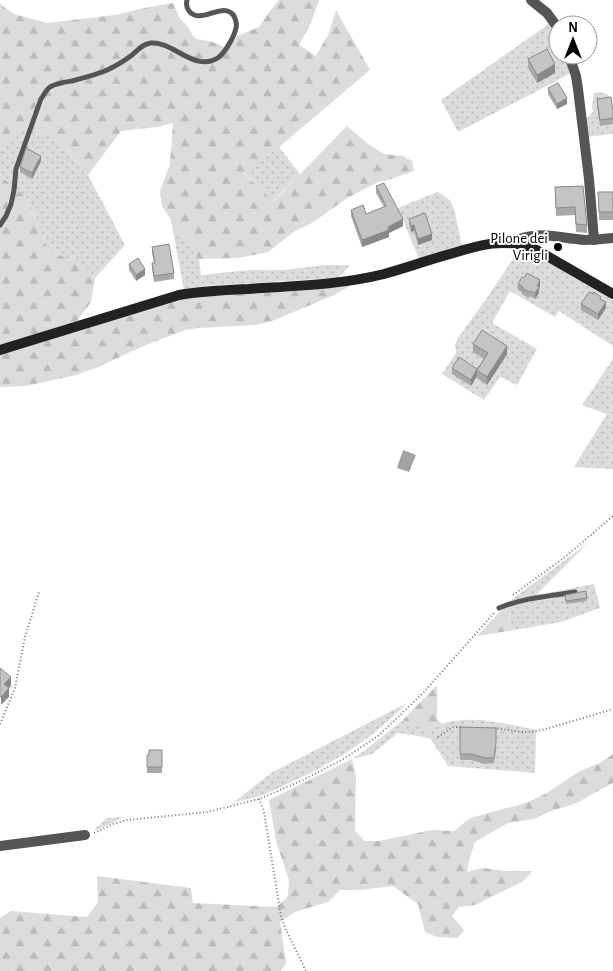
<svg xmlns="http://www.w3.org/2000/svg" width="613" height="971" viewBox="0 0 613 971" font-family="'Alegreya Sans',sans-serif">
  <defs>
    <pattern id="green-dots" width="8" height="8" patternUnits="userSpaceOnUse" patternTransform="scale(1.25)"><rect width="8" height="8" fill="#dcdcdc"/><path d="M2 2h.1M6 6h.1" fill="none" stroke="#bbb" stroke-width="1.8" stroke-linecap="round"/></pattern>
    <pattern id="forest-firs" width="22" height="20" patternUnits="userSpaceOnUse" patternTransform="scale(1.25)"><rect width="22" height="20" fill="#dcdcdc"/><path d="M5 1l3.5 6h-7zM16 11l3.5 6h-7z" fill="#bbb"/></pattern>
    <pattern id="water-ripples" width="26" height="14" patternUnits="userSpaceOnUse" patternTransform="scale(1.25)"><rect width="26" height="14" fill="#a3a3a3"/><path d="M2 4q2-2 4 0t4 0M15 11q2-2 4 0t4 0" fill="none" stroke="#8b8b8b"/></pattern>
  </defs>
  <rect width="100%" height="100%" fill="#fff"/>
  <g fill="url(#green-dots)">
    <polygon points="550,23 558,36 558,55 565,55 571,73 539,90 458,132 441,100"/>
    <path d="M599 92C603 93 605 93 608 95 613 101 613 125 613 134L587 137 585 120 593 112 592 106 594 93Z"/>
    <path d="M29 127 12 186 0 174C0 167 0 155 0 149 3 139 21 131 29 127Z"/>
    <path d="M33 128 60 142 88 175 125 245 95 278 84 265 51 252C48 248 45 243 43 238 35 221 33 200 16 189L19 168Z"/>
    <polygon points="279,147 300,174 273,201 243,172"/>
    <path d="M437 192C443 193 444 198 450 200L454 209 462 245 419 259 398 208Z"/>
    <polygon points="171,220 191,245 199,259 201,275 249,270 283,270 324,265 350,265 338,278 206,286 184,290"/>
    <polygon points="519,250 537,255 587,284 613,300 613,346 559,311 555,317 510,291 492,323 537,349 517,385 500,377 484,400 442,374 456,353 455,345 458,338 491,292"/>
    <polygon points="613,359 613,469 574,467 607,414 582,405"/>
    <polygon points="588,543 536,595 594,584 600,608 561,622 508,631 511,600"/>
    <path d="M407 703C371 740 334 763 287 784 278 788 268 793 259 796 250 799 241 800 233 803L271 773Z"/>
    <path d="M403 720 429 732C433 729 438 726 442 724 471 714 507 724 536 730L535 773 448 766 430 738 398 733 372 754 352 759 364 751Z"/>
    <polygon points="124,817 101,828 94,830 107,818"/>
  </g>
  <g fill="url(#forest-firs)">
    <polygon points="279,0 319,0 311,23 299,45 316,56 329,33 336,10 370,70 279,147 243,173 274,201 347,126 368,144 384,154 403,156 412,161 414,171 385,181 378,182 349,197 310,224 295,231 268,252 238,258 199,259 191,245 171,220 162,206 160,191 170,164 173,123 157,127 121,131 88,175 60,142 33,128 46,95 56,86 91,78 149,45 161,47 178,55 200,64 224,55 229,49 237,36 259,27 270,11"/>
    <path d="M173 3 180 19 188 27 193 36 197 39 213 42 224 47C220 52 215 58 209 60 197 62 167 46 155 41L129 54 109 67 95 73 49 86 29 127C18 132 8 138 0 148V4L14 14 47 23 115 15 149 7Z"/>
    <polygon points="0,174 12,186 7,208 0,222"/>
    <path d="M16 189C33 200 35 221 43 238 45 243 48 247 51 252L85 265 95 278 91 302 77 321 0 345V227Z"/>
    <polygon points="352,285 332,296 272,321 255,325 199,328 185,330 141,347 96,368 76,375 26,386 0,387 0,355 86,329 151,307 174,301 197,296 285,292"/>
    <polygon points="511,600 508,631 477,636"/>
    <polygon points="437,685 437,719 442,724 429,732 403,720"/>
    <polygon points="613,754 613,783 592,794 577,803 551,811 534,819 508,823 475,842 469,860 467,872 482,868 506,871 533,871 522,882 475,905 459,907 452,916 464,930 458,938 437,937 425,932 418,904 393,886 359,890 340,890 328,902 295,912 280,922 286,963 281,971 0,971 0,918 11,911 87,917 98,902 97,876 191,888 193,903 277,907 288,896 289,880 276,841 269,800 352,759 356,776 355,831 365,841 379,841 432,830 454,831 470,818 526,803 545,794 580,771 600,763"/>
  </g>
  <polygon fill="url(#water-ripples)" points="403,450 416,455 409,472 397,468"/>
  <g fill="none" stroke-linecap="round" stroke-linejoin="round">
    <g stroke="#777" stroke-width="2" stroke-dasharray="1 2.5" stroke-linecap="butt">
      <polyline points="513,595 565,557 613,516"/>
      <polyline points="0,724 15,688 25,637 39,592"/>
      <polyline points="494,728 521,732 531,732 546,729 613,709"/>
      <polyline points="438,737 453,727 462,727"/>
      <polyline points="259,799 264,812 281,916 285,928 306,971"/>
      <polyline points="94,833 113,824 127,820 207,812 259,799 303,780 345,758 378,736 394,721 424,692 495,612"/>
    </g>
    <g stroke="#555" stroke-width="5">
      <path d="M0 225 6 216 11 204 14 190 16 169 41 99C44 95 46 90 50 87 57 83 65 82 72 81 83 78 95 75 105 71 114 67 124 61 132 55 138 50 142 44 151 43 173 41 196 74 219 57 226 51 234 37 236 28 237 24 236 20 234 16 223 0 201 26 189 11 186 7 186 4 187 0"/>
      <path d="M499 608C522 598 550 596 575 592"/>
    </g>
    <g stroke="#555" stroke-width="10">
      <polyline points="531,0 547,13 558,28"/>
      <polyline points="569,55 576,76 578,89 589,179 594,240"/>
      <path d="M510 243C537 229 556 238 585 240 594 240 604 239 613 238"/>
      <polyline points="0,846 85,835"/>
    </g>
    <path stroke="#222" stroke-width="10" d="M0 350 179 295C202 291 225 290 248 289 293 286 340 285 384 274 406 268 428 260 450 254 479 245 505 237 535 249L613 294"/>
  </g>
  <g fill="#a9a9a9">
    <polygon points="528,59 555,73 537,83 528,68"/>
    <polygon points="548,88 567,104 557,109 548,94"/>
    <polygon points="597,99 613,112 613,124 600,126 597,105"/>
    <polygon points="41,161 32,179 20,172 20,167"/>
    <polygon points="376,186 403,226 389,233 389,237 362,247 351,216 351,210 366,214 384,207 376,193"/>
    <polygon points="583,186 587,225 587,233 576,232 575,215 556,216 555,187"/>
    <polygon points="598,192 613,192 613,220 599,220"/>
    <polygon points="409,219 432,240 418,245 414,231 411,232 409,224"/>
    <polygon points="152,247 174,273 174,279 154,282 152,269 152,263 154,263 152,253"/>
    <polygon points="129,264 145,275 136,281 129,270"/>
    <polygon points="518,284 540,286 539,289 539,293 535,299 530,296 529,298 522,294 522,292 518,290"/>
    <polygon points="601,299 606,308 598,320 581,310 581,304"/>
    <polygon points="473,344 507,354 487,385 477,378 477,376 471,386 452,374 452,368 477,369 484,359 473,352"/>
    <polygon points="565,595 587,598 587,601 566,604"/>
    <polygon points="460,727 496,749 494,763 485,764 471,760 460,760"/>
    <polygon points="162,750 162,773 147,773 147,755 149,755"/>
  </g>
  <g fill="#898989">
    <polygon points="555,64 555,73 537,83 537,75"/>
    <polygon points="567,98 567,104 557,109 557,104"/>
    <polygon points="41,156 41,161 32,179 32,173"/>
    <polygon points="403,219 403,226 389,233 389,237 362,247 362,240"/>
    <polygon points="414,225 414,231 411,232 411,226"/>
    <polygon points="432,234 432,240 418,245 418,239"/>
    <polygon points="145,269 145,275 136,281 136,275"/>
    <polygon points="540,280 540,286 539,289 539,293 535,299 535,293 537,286"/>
    <polygon points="606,302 606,308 598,320 598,314"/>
    <polygon points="507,346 507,354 487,385 487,377"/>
    <polygon points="477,370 477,376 471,386 471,380"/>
    <polygon points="11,677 11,686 4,693 4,684"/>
    <polygon points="9,688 9,697 1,705 1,697"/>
  </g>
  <g fill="#c4c4c4" stroke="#898989">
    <polygon points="547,49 555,64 537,75 528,59"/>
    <polygon points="558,83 567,98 557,104 548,88"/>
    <polygon points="611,97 613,112 613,118 600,120 597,99"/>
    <polygon points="26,148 41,156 32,173 20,167"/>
    <polygon points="384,183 403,219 388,227 389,230 362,240 351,210 363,205 366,214 386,206 376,186"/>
    <polygon points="583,186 587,225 576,224 575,207 556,208 555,187"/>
    <polygon points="598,192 613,192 613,212 599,212"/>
    <polygon points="425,213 432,234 418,239 414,225 411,226 409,219"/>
    <polygon points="169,244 174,273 154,276 152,263 155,263 152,247"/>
    <polygon points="138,258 145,269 136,275 129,264"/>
    <polygon points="527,273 540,280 537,286 539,287 535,293 530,291 529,292 522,288 523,287 518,284 522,277 524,278"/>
    <polygon points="589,292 593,294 594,292 601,297 600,299 606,302 598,314 581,304"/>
    <polygon points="482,330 507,346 487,377 477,370 488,353 473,344"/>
    <polygon points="459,357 477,369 471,380 452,368"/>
    <polygon points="586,591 587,598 566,601 565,595"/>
    <polygon points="0,668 11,677 4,684 9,688 1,697 0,696"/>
    <polygon points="460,727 496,728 496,743 494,758 485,758 471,754 460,754"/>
    <polygon points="149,750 162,750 162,767 147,767 147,755 149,755"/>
  </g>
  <circle fill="#000" stroke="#fff" stroke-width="2" cx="558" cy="247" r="5"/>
  <g text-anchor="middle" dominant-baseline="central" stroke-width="4" stroke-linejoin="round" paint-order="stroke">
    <g font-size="15" fill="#000" stroke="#fff" text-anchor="end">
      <text x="548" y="238">Pilone dei<tspan x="548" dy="17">Virigli</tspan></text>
    </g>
  </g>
  <g transform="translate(573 40)"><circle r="24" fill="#ffffff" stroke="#999999"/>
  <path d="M0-4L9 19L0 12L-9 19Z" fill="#000000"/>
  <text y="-8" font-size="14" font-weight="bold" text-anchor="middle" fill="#000000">N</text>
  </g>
</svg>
